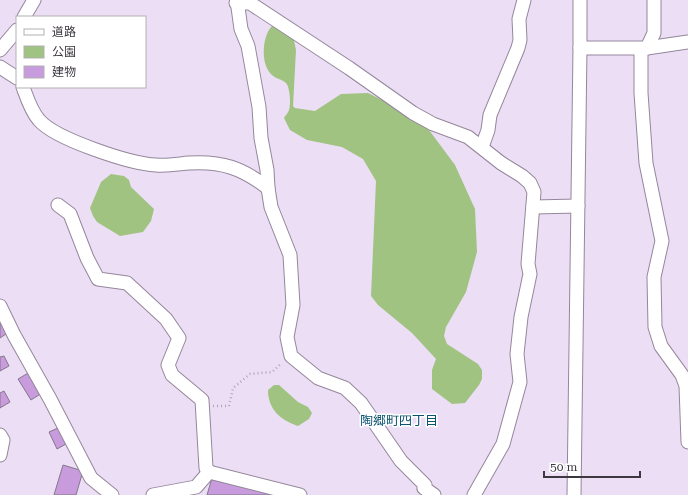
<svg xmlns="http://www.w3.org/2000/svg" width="688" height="495" viewBox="0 0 688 495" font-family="'Roboto Serif','Noto Sans JP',serif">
  <rect width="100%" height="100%" fill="#ecdef4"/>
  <g fill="#a0c382">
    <path d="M272 26 293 36 296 50 293 106 295 108 315 111 341 94 368 93 392 105 429 130 455 165 475 209 477 252 466 292 446 327 444 336 447 344 478 364 482 370V379L479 385 465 403 452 404 432 389V370L436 359 412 333 378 305 371 296 376 181 363 159 342 147 307 140 290 130 284 118C285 116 288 113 289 110 291 104 290 87 286 83 282 79 276 79 272 75 260 65 262 36 272 26Z"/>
    <polygon points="111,174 124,176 129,180 131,187 154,209 151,221 143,232 120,236 97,222 93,216 90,208 101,182"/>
    <path d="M274 385H279L298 402 308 407 312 413 309 419 298 426C280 420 268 409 268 390Z"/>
  </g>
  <g fill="#c79bdc" stroke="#85778b">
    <polygon points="0,318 9,332 0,338"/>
    <polygon points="4,356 9,366 0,371 0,357"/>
    <polygon points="30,372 42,393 31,400 18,379"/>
    <polygon points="4,391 10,402 0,408 0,393"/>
    <polygon points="58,428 66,444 57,449 49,432"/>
    <polygon points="63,465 83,471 76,495 54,495"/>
    <polygon points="212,478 282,495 207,495"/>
  </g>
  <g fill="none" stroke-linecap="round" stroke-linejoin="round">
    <g stroke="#94879b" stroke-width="15">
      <g id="minor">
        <polyline points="237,0 241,29 248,46 259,107 261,138 267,170 268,188 271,207 290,255 293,305 287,337 291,356 318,378 345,388 361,403 401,461 425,485 424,488 434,495"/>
        <polyline points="236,3 250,3 349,68 413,113 433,124 468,137 501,163 522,176 530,183 534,192 528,264 530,274 521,317 517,354 520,382 503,444 474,495"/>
        <polyline points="24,17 34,0"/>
        <polyline points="580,48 647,48 654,33 654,0"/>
        <polyline points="647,48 688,42"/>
        <polyline points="641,49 641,93 646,163 662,241 654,277 655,327 661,346 682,375 686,386 688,442"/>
        <polyline points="0,50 17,30"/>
        <polyline points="0,67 17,78"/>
        <path d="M23 87C27 98 31 111 39 120 55 139 131 164 156 165 167 166 178 164 189 163 222 161 242 168 268 188"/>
        <polyline points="482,147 488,130 490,115 518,48 520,40 519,19 524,0"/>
        <polyline points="58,205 70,214 87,258 98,279 127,283 166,319 179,338 168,365 172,375 202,400 206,468 209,472"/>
        <polyline points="533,207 578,206"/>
        <polyline points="0,306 14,335 50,399 91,478 112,495"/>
        <polyline points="0,435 3,440 0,455"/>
        <polyline points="153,495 196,487 209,472 300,495"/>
        <polyline points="574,495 580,48 580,0"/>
      </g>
    </g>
    <polyline stroke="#b1a6b8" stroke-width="2.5" stroke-dasharray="1 3" stroke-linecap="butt" points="213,406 229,406 233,388 250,374 272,372 282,363"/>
    <use href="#minor" stroke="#fff" stroke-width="13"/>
  </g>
  <g text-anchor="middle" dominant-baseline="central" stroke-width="3" stroke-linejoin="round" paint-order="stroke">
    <g font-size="13" fill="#0c5370" stroke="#fff">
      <text x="399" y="420">陶郷町四丁目</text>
    </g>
  </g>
  <rect x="16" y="16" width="130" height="72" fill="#ffffff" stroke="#b1afb3"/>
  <rect x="24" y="29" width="20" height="6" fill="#ffffff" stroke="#b1afb3"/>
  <text x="52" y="36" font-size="12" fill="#3d3740">道路</text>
  <rect x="24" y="46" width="20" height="12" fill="#a0c382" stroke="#b1afb3"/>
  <text x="52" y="56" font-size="12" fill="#3d3740">公園</text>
  <rect x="24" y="66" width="20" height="12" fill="#c79bdc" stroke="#b1afb3"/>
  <text x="52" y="76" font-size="12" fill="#3d3740">建物</text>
  <path d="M544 471v6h96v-6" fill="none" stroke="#3d3740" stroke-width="2"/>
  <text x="550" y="471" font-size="12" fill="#3d3740" stroke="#ffffff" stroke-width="3" paint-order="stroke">50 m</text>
</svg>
